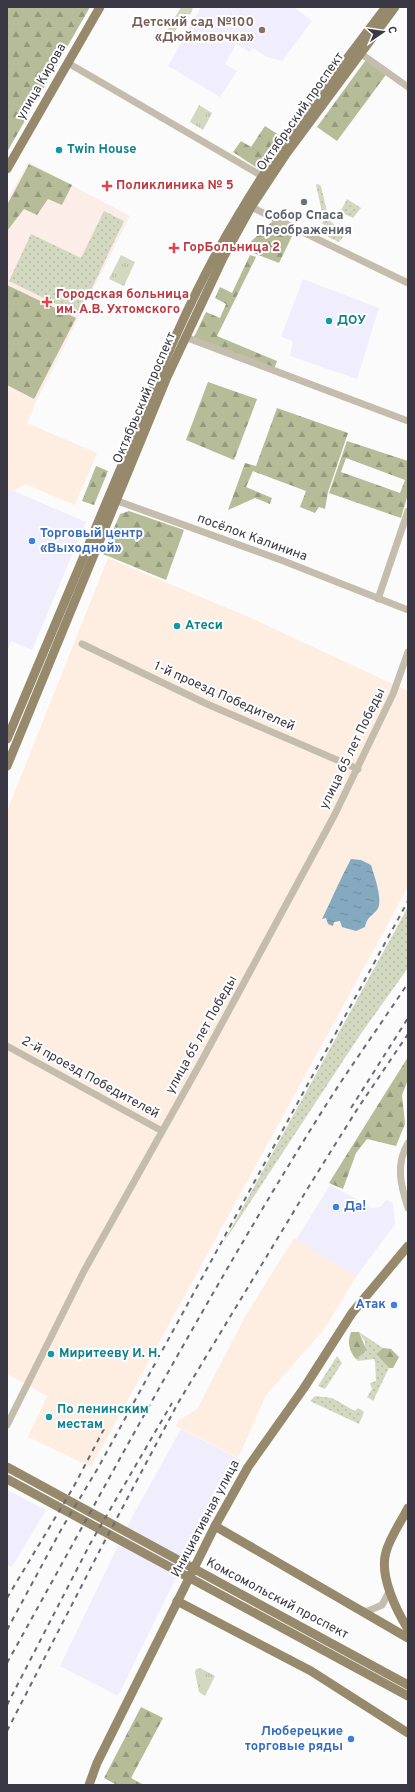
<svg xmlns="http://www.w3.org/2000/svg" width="415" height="1792" viewBox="0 0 415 1792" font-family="Overpass,sans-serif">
  <defs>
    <pattern id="grass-dots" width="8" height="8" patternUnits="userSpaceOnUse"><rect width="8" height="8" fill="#d3d8c1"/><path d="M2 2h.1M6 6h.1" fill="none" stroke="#b6baa7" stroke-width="1.8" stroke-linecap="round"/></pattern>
    <pattern id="forest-firs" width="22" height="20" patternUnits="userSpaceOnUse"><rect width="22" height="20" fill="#b5bc97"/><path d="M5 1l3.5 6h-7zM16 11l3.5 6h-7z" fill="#949a7d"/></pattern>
    <pattern id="park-tufts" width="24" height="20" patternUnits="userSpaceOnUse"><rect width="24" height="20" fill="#d3d8c1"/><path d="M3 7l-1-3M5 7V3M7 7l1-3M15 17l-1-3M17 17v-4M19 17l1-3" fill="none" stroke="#b6baa7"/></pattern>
    <pattern id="water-ripples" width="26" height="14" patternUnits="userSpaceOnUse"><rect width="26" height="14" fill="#85aac0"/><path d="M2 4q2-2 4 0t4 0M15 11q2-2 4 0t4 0" fill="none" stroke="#6e8b9e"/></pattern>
  </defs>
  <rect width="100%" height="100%" fill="#fbfbfb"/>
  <g fill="#f0eefd">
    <polygon points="201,7 294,7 312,21 282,61 267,57 253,48 250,52 236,44 225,64 237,71 220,97 168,66"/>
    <polygon points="303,279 379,308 357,379 290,356 293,341 281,337"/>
    <polygon points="7,488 86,522 32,650 11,641 7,651"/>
    <polygon points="330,1185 372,1208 380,1207 386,1200 393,1203 395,1224 356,1277 296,1240"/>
    <polygon points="181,1429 241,1460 189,1551 118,1696 60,1666 131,1519"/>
    <polygon points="7,1490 46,1510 12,1567 7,1564"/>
  </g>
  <g fill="#fdeee1">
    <polygon points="7,388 36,402 27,423 97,453 75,505 25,484 14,491 7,488"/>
    <polygon points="108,558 251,618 408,691 408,887 91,1467 28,1437 47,1396 7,1374 7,811"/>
    <polygon points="294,1238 356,1277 323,1331 266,1395 238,1458 176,1426 178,1421 197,1409 246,1315"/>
  </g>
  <polygon fill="#fdede9" points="28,162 130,216 36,402 7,388 7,201"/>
  <g fill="url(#grass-dots)">
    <polygon points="318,184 321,186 327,212 325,214 314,217 313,215 322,212 316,185"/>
    <polygon points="347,199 361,208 353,218 340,212"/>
    <polygon points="104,211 124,221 79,315 9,281 31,234 81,258"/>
    <polygon points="328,219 342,232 343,237 339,242 328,237 327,228 322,223 323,221"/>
    <polygon points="408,907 408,968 360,1035 222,1245"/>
    <polygon points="359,1332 383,1348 376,1354 389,1368 373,1401 367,1397 372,1389 370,1383 376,1381 375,1362 374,1359 358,1361 356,1359 364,1353 365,1342"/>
    <polygon points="337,1356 342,1363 325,1389 318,1386"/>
    <polygon points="315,1396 332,1398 355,1411 358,1408 364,1412 359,1424 310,1401"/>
  </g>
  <g fill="url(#forest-firs)" fill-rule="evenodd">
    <polygon points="7,7 90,7 7,152"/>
    <polygon points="368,57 388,72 337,141 317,127"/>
    <polygon points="265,126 282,137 260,170 233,152 241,141 251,147"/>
    <polygon points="29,164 72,185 62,205 48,199 37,215 24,209 7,231 7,205"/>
    <polygon points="273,221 294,232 279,263 243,249"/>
    <polygon points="250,255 256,257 217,336 277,361 274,369 193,339 206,312 220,318 226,304 215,298 220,287 232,293"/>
    <polygon points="7,285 76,318 34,399 7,385"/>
    <polygon points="208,382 257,399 234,460 186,440"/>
    <polygon points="277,408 348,433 328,492 325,509 319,507 315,513 300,507 306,491 253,471 246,487 272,498 270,504 255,498 228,510 245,463 256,466"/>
    <path d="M347 441 408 461V494L401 518 329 493ZM346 458 405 480 400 493 341 472Z"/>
    <polygon points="96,466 108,471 94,505 82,501"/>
    <polygon points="129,511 184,530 166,580 103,554 120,514"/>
    <polygon points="408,1057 408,1080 402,1095 405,1124 396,1146 367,1139 356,1153 343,1189 329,1183"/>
    <path d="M351 1332H359L366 1349 364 1353 356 1359C349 1351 347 1342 351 1332Z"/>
    <polygon points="383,1348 391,1349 399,1357 393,1368 389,1368 376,1354"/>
    <polygon points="141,1707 163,1718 131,1778 144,1785 117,1785 104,1778"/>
  </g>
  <g fill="url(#park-tufts)">
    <polygon points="181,7 193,7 191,14 184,15 174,33 168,29"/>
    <polygon points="199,105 212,113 203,130 190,122"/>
    <polygon points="121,255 135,262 124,286 109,279"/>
    <polygon points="200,1668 215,1676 205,1696 199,1692 195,1672 196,1669"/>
  </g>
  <path fill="url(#water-ripples)" d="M351 859 361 860 371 865C374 875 384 902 377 910 370 918 368 916 365 927L356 931 342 927 340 921 334 922 333 926 328 924 326 918 322 919C332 899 340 879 351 859Z"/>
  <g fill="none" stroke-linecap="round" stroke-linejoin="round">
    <g stroke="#c4bdad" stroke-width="7">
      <polyline points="360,53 408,87"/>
      <polyline points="68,63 262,176"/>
      <polyline points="251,207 408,283"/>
      <polyline points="185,337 408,421"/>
      <polyline points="112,499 281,560 408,610"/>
      <polyline points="378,599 408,511"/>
      <polyline points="82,644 207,704 358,769"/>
      <polyline points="7,1046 162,1131"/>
      <path d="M408 1143C395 1165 401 1186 408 1208"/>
      <polyline points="7,1425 84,1271 201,1062 334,816 393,694 408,652"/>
      <polyline points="362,1611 368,1611 382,1605 390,1590"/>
    </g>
    <g stroke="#96896c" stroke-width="9">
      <polyline points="7,169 100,7"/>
      <path d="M7 739C44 649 83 560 120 470 155 383 190 294 239 214 282 141 335 75 386 7"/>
      <polyline points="7,766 167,377 223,258 251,207 286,154 395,7"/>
      <polyline points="7,1467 408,1685"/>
      <polyline points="7,1479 408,1696"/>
      <path d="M408 1508C401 1522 390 1537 386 1552 379 1575 396 1610 408 1629"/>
      <polyline points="215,1526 408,1638"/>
      <polyline points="177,1601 311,1671 408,1733"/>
      <polyline points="89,1785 97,1763 215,1526 248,1467 304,1388 352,1313 408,1246"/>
    </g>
    <g stroke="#6c6a73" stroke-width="2" stroke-dasharray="5 5" stroke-linecap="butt">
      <polyline points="351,1108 408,1018"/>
      <polyline points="7,1598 73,1488 104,1429"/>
      <polyline points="7,1630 62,1528 98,1468 408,901"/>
      <path d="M7 1663C111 1476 212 1286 326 1105 352 1064 381 1024 408 983"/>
      <polyline points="7,1705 90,1544 172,1403"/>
      <polyline points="7,1731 100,1550 178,1403 311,1183 358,1108 408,1034"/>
    </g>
  </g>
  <circle fill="#8d6e63" stroke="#fff" stroke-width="1.5" cx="262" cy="30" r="4"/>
  <g fill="#0f9aa8" stroke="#fff" stroke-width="1.5">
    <circle cx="59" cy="150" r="4"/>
    <circle cx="329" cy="321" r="4"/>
    <circle cx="177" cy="626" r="4"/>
    <circle cx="51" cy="1354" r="4"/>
    <circle cx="49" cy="1417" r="4"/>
  </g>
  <g fill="#e0444e" stroke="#fff" stroke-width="1.5">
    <path d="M105 180h4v4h4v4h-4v4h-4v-4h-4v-4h4z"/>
    <path d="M172 242h4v4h4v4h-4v4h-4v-4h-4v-4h4z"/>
    <path d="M45 296h4v4h4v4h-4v4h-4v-4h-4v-4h4z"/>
  </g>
  <circle fill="#6b7280" stroke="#fff" stroke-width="1.5" cx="304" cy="202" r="4"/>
  <g fill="#3f7fe0" stroke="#fff" stroke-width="1.5">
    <circle cx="32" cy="541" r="4"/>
    <circle cx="336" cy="1207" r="4"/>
    <circle cx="394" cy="1305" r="4"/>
    <circle cx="351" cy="1739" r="4"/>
  </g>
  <g text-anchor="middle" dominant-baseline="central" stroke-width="4" stroke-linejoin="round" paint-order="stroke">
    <g font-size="13" font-weight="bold" fill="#785e54" stroke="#fff" text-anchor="end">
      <text x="254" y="23">Детский сад №100<tspan x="254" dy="15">«Дюймовочка»</tspan></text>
    </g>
    <g font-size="13" fill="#3a3844" stroke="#fff">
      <text transform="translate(42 82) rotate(-60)">улица Кирова</text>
      <text transform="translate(301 112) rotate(-55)">Октябрьский проспект</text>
      <text transform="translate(145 398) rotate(-67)">Октябрьский проспект</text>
      <text transform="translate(252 538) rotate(20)">посёлок Калинина</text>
      <text transform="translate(224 697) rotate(24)">1-й проезд Победителей</text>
      <text transform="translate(353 749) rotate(-64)">улица 65 лет Победы</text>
      <text transform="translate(202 1035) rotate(-61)">улица 65 лет Победы</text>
      <text transform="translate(90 1078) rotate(29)">2-й проезд Победителей</text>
      <text transform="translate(206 1519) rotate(-62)">Инициативная улица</text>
      <text transform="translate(277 1599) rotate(28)">Комсомольский проспект</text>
    </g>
    <g font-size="13" font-weight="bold" fill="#0d838f" stroke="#fff" text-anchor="start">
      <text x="67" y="150">Twin House</text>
      <text x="337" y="321">ДОУ</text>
      <text x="185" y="626">Атеси</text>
      <text x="59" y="1354">Миритееву И. Н.</text>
      <text x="57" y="1410">По ленинским<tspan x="57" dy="15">местам</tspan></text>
    </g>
    <g font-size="13" font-weight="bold" fill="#be3a42" stroke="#fff" text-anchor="start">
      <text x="116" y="186">Поликлиника № 5</text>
      <text x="183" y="248">ГорБольница 2</text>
      <text x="56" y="295">Городская больница<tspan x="56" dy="15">им. А.В. Ухтомского</tspan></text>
    </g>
    <g font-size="13" font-weight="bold" fill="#5b616d" stroke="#fff">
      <text x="304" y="216">Собор Спаса<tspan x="304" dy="15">Преображения</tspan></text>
    </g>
    <g font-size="13" font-weight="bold" fill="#366cbe" stroke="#fff" text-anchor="start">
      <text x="40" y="534">Торговый центр<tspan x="40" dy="15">«Выходной»</tspan></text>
      <text x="344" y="1207">Да!</text>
      <text x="386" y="1305" text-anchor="end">Атак</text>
      <text x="343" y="1732" text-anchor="end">Люберецкие<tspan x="343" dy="15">торговые ряды</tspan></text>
    </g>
  </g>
  <rect width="415" height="1792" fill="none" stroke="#3a3844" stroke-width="16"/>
  <g transform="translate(383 32) rotate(77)" stroke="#ffffff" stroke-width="3" paint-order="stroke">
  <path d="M0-3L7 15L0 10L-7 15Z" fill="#3a3844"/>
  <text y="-6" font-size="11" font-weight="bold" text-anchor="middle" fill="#3a3844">С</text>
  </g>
</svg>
